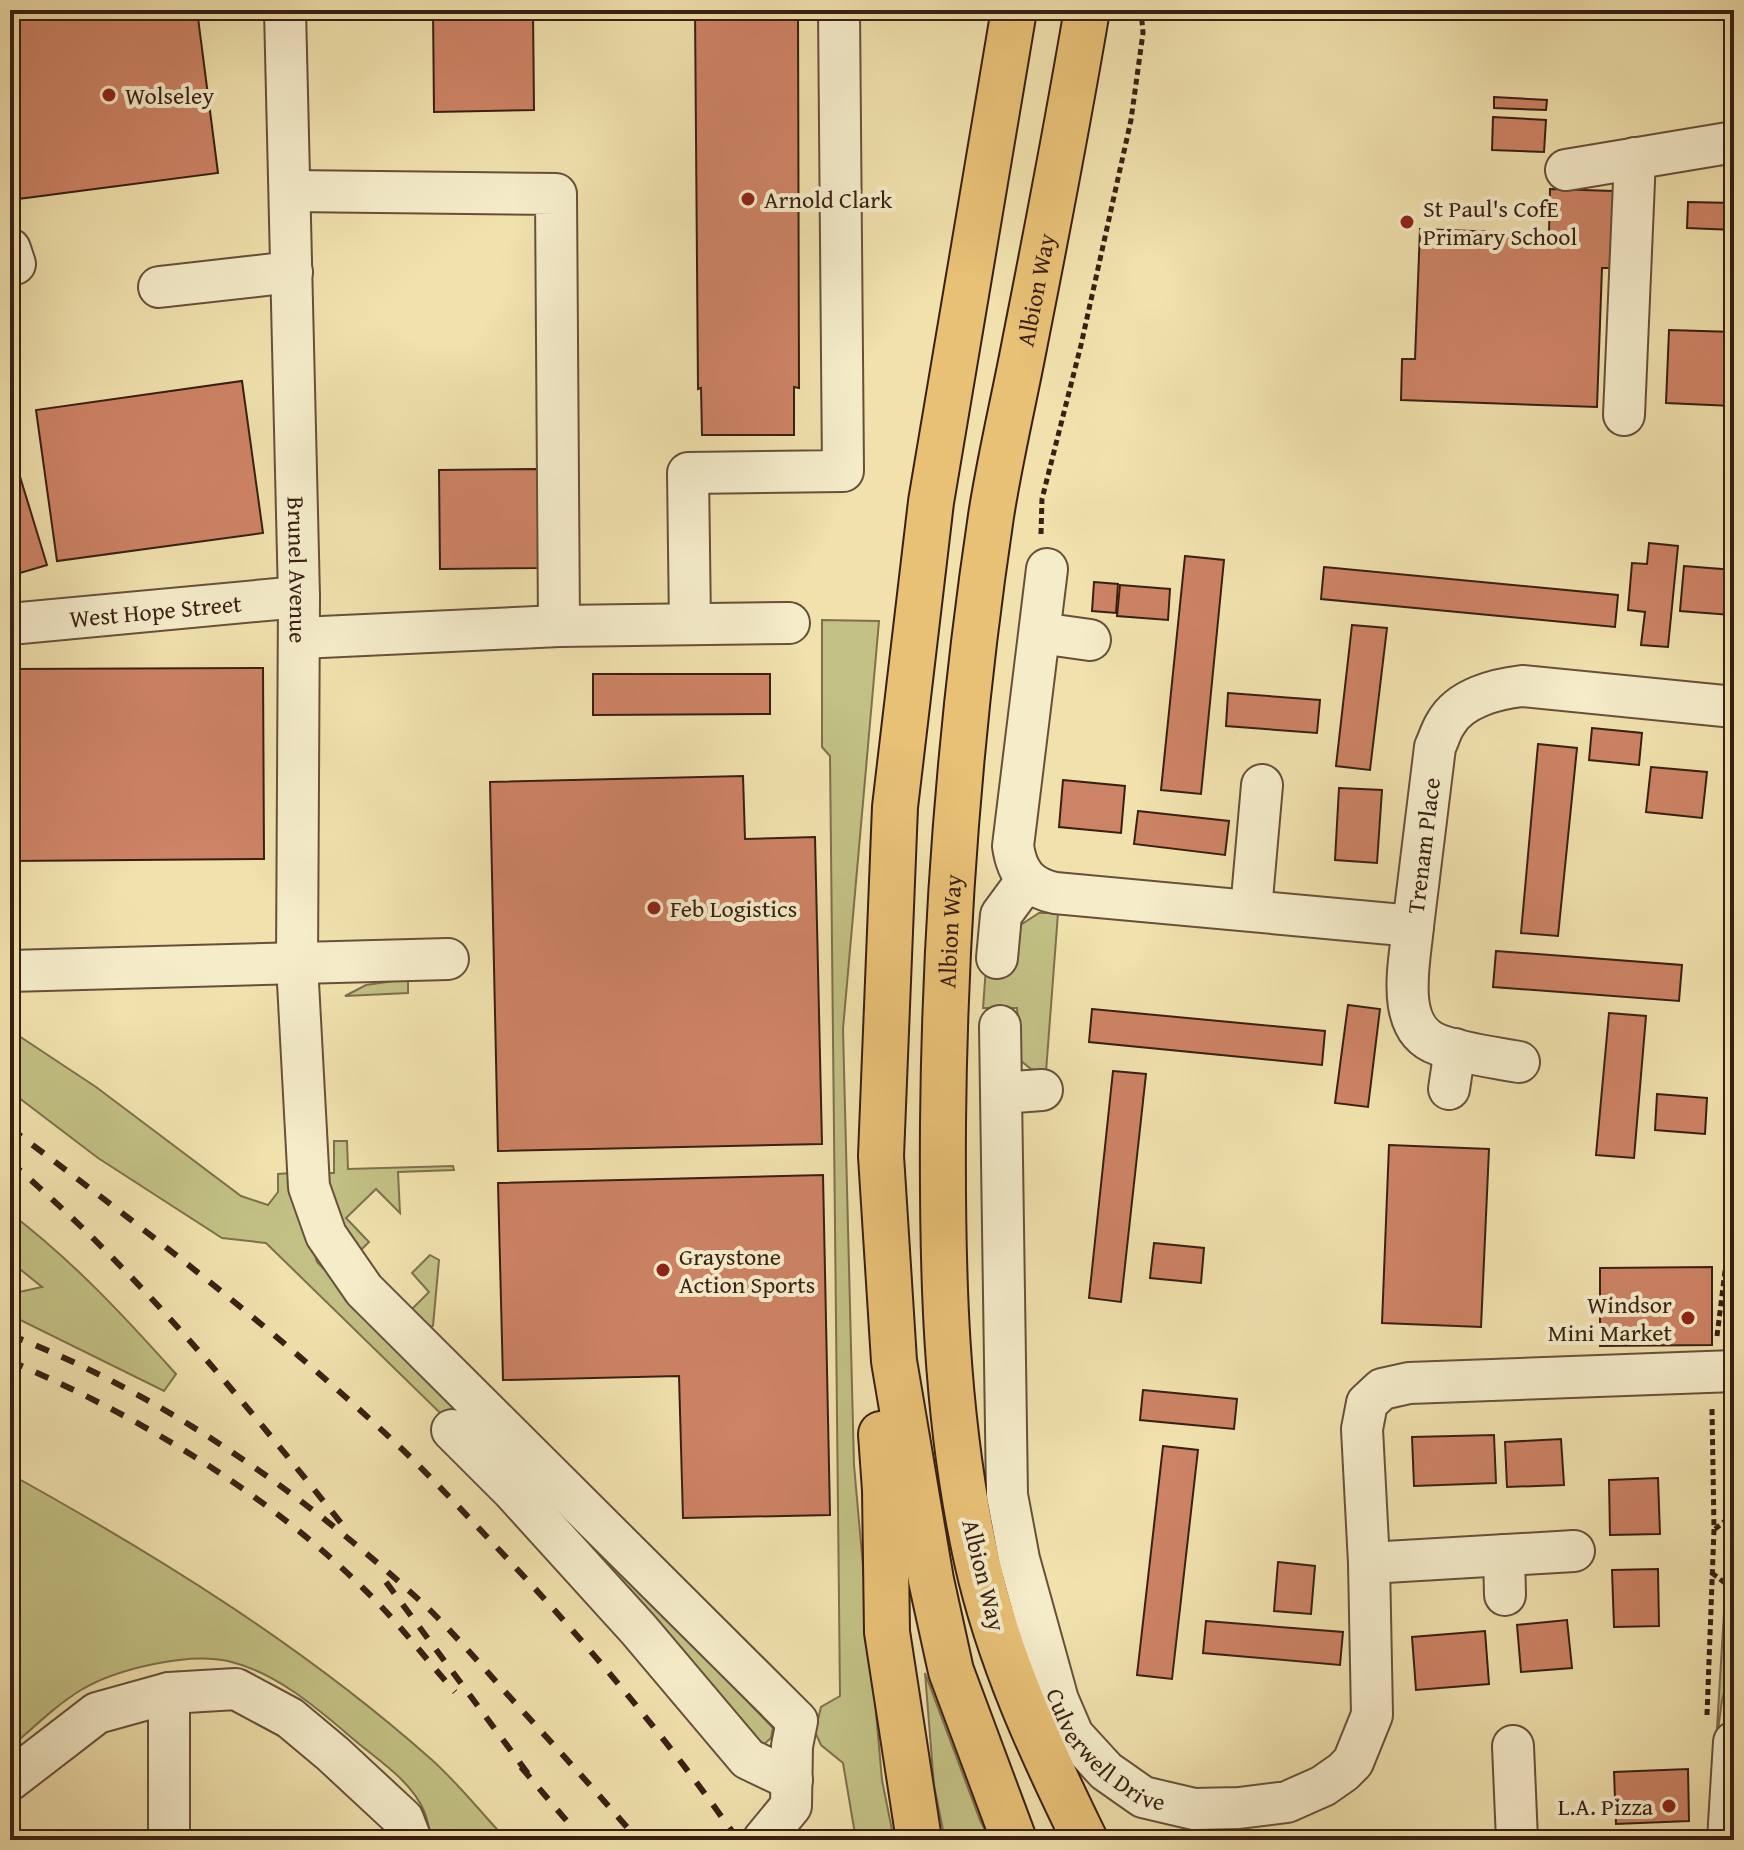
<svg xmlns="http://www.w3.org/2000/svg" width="1744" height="1850" viewBox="0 0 1744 1850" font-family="'Gentium Book Plus',serif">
  <rect width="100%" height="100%" fill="#f0e1ad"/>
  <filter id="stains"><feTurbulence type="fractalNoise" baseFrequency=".0025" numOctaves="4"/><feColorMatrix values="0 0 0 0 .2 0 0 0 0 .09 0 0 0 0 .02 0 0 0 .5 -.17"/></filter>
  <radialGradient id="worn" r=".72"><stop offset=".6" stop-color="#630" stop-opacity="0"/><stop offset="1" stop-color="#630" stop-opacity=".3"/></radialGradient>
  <g fill="#c2c084" stroke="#7e704c" stroke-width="2">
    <polygon points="822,620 879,621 843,1029 854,1465 882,1780 894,1840 856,1840 843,1763 821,1745 815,1732 821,1707 840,1696 830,756 822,747"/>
    <polygon points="1039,913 1058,913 1046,1072 1031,1069 1021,1061 1017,1008 983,1008 986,967 1017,965 1019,926"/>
    <polygon points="408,979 408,993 345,996 366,985"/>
    <polygon points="10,1030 96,1087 241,1196 268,1205 278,1192 278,1174 291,1173 317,1262 569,1516 773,1728 771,1738 762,1746 515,1486 266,1243 222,1238 98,1158 10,1091"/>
    <polygon points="334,1141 347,1141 348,1169 453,1166 454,1170 398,1172 400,1213 376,1189 346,1218 369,1242 357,1254 348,1243 325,1173 334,1173"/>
    <path d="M10 1213C72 1260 124 1316 176 1374L164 1391 10 1315V1294L42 1287 10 1261Z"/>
    <polygon points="430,1255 439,1260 433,1326 427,1327 411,1310 429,1292 412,1273"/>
    <path d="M10 1474C158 1556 305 1647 432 1760 459 1784 482 1814 507 1840H432C429 1830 428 1820 424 1811 411 1780 376 1759 352 1738 316 1707 275 1672 228 1661 188 1652 116 1669 81 1690 55 1706 33 1728 10 1748Z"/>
    <polygon points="1725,1596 1734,1603 1734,1657 1722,1700 1716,1745"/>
    <polygon points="925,1673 980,1820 990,1840 945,1840 934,1785"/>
  </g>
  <g fill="#cd8365" stroke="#391f14" stroke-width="2">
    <polygon points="58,10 197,10 218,173 10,200 10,16"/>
    <polygon points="433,10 533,10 534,110 434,112"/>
    <polygon points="695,10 798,10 799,388 794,387 794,435 702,435 701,388 698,389"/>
    <polygon points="1494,97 1547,100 1546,110 1494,108"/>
    <polygon points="1493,117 1546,120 1544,152 1492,150"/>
    <polygon points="1550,189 1614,191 1611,268 1602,268 1597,407 1401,400 1402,359 1415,359 1420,229 1549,234"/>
    <polygon points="1688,202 1734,203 1734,230 1687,228"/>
    <polygon points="1669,330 1734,332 1732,406 1666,403"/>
    <polygon points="242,381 263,533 57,561 36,410"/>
    <polygon points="10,444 47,565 10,576"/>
    <polygon points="538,469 539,568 440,569 439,470"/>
    <polygon points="1649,543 1678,546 1668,647 1641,645 1645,612 1628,610 1632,563 1647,564"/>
    <polygon points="1185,556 1224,560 1201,794 1161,790"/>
    <polygon points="1684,566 1734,570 1731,615 1680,611"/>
    <polygon points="1324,567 1618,595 1615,627 1321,599"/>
    <polygon points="1094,582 1118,584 1116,613 1092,611"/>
    <polygon points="1120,585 1170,589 1168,620 1117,616"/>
    <polygon points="1352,625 1387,628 1370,770 1336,766"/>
    <polygon points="263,668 264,859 10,861 10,669"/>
    <polygon points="593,674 770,674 770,714 593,715"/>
    <polygon points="1228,693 1320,700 1317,733 1226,726"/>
    <polygon points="1592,728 1642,733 1639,765 1589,760"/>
    <polygon points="1538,744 1577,748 1558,936 1521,933"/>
    <polygon points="1651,767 1707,772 1702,818 1646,812"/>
    <polygon points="743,776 745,839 815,837 822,1144 498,1151 490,782"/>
    <polygon points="1063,780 1125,786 1121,833 1059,827"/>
    <polygon points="1339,788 1382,790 1377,863 1335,860"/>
    <polygon points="1138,811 1229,821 1225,855 1134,844"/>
    <polygon points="1496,951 1682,965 1679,1001 1493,987"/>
    <polygon points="1348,1005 1380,1009 1368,1107 1335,1103"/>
    <polygon points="1092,1009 1325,1031 1322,1065 1089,1042"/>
    <polygon points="1609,1013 1646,1016 1634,1158 1596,1155"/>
    <polygon points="1113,1071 1146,1074 1121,1302 1089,1298"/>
    <polygon points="1657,1094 1707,1098 1705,1134 1655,1130"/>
    <polygon points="1389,1145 1489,1149 1481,1327 1382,1323"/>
    <polygon points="823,1175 830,1515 683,1518 679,1376 503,1380 498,1183"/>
    <polygon points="1154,1243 1204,1248 1201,1283 1150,1278"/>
    <polygon points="1712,1267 1712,1345 1600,1346 1600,1268"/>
    <polygon points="1143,1390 1237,1399 1234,1429 1140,1420"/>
    <polygon points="1494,1435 1496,1483 1414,1486 1412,1437"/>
    <polygon points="1561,1439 1564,1485 1507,1487 1505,1442"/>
    <polygon points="1163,1446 1198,1450 1172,1679 1137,1675"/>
    <polygon points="1658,1478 1660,1534 1610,1535 1609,1480"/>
    <polygon points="1278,1562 1315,1566 1311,1614 1274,1611"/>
    <polygon points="1658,1569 1659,1626 1614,1627 1612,1570"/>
    <polygon points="1567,1620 1572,1668 1521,1672 1517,1625"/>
    <polygon points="1206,1621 1343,1632 1340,1665 1203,1653"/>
    <polygon points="1485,1631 1489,1684 1416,1690 1412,1637"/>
    <polygon points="1688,1769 1689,1821 1616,1824 1614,1772"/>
  </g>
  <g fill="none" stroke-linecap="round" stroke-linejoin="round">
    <g stroke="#67503a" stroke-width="44">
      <g id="minor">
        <path id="s1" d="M285 10 299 597 297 964 309 1187 326 1235 364 1290 797 1721 792 1746 791 1806 763 1840"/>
        <polyline points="1566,170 1734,142"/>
        <polyline points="291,191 556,194 559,626"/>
        <polyline points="10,249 15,264"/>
        <polyline points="159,287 292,272"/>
        <polyline points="1624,415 1635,158"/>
        <path id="s2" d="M1047 569 1013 846C1017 873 1028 887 1055 893L1413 926 1435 747C1439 739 1441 730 1446 723 1460 698 1496 689 1522 686L1734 707"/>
        <path id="s3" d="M10 624 299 597"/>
        <polyline points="690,624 688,473 843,471 839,10"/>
        <polyline points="1040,633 1090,640"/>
        <polyline points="300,638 559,626 789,623"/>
        <polyline points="1251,910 1262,785"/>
        <path d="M1413 926C1410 962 1393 1029 1439 1045 1464 1054 1493 1057 1519 1062"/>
        <polyline points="997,958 1001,915 1026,881"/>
        <polyline points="10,971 448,959"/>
        <path id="s4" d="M1000 1026 1007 1495 1019 1559 1058 1700 1073 1735 1106 1771 1143 1797 1194 1809 1239 1808 1287 1802 1323 1786 1343 1772 1353 1762 1372 1715 1369 1563 1362 1429 1367 1403 1382 1389 1409 1383 1734 1371"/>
        <polyline points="1449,1089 1455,1049"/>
        <polyline points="1001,1093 1042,1090"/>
        <polyline points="452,1430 512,1490 639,1630 748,1759 792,1780"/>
        <polyline points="1504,1555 1505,1595"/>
        <polyline points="1369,1563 1574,1551"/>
        <polyline points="169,1693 169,1840"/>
        <polyline points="1513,1746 1517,1840"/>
        <polyline points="10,1780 97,1713 169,1693 236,1689 290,1718 333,1754 403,1819 411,1840"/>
        <polyline points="1728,1840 1734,1742"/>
      </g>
    </g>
    <g stroke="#391f14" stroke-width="48">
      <g id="highway">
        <polyline points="881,1434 885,1490 887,1632 919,1840"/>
        <polyline points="1014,1840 951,1671 931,1580 894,1361 881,1156 895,807 931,502 1014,10"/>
        <path id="s5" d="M1085 1840C1041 1750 999 1660 977 1561 945 1417 942 1270 943 1123 945 920 961 717 991 516 1000 458 1014 400 1025 342 1047 231 1068 121 1087 10"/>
      </g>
    </g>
    <g stroke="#391f14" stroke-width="5" stroke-dasharray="6 4" stroke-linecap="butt">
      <polyline points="1041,534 1042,499 1081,345 1131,120 1143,33 1141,10"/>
      <polyline points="1717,1336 1734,1198"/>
      <polyline points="1715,1529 1734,1514"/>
      <polyline points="1712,1573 1734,1590"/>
      <polyline points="1707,1715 1714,1529 1712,1409"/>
    </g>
    <use href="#minor" stroke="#f5ecca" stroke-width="40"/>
    <use href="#highway" stroke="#e8c076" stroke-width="44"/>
    <g stroke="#391f14" stroke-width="6" stroke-dasharray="14 14" stroke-linecap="butt">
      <path d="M10 1128C146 1230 280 1333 403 1450 438 1484 471 1520 504 1555 589 1646 667 1738 738 1840"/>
      <path d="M10 1162C136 1269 242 1399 345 1528"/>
      <path d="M10 1335C165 1395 309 1497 430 1610 457 1637 483 1667 508 1695 552 1743 596 1791 638 1840"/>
      <path d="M10 1361C139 1416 266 1492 366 1591 398 1622 425 1658 455 1692"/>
      <polyline points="386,1582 529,1775"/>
      <polyline points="521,1767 583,1840"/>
    </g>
  </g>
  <g fill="#8f2418" stroke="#f5ecca" stroke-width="3">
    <circle cx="109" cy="95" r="8"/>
    <circle cx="748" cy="199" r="8"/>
    <circle cx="1407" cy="222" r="8"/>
    <circle cx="654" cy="908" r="8"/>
    <circle cx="663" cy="1270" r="8"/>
    <circle cx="1688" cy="1318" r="8"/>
    <circle cx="1669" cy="1806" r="8"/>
  </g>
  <g text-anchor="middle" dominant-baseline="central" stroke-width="8" stroke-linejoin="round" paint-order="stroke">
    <g font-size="24" fill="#391f14" stroke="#f5ecca" text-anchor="start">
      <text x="125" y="95">Wolseley</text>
      <text x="764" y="199">Arnold Clark</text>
      <text x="1423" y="208">St Paul's CofE<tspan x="1423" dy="28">Primary School</tspan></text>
      <text x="670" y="908">Feb Logistics</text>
      <text x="679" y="1256">Graystone<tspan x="679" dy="28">Action Sports</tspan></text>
      <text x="1672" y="1304" text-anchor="end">Windsor<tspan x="1672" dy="28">Mini Market</tspan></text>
      <text x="1653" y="1806" text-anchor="end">L.A. Pizza</text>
    </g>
    <g font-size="24" fill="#391f14" stroke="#f5ecca">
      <text stroke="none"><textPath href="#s5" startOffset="1580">Albion Way</textPath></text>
      <text stroke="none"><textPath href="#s1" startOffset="560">Brunel Avenue</textPath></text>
      <text stroke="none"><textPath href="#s3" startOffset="146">West Hope Street</textPath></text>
      <text stroke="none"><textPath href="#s2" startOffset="788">Trenam Place</textPath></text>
      <text stroke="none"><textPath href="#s5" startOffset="932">Albion Way</textPath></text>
      <text transform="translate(984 1575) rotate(76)">Albion Way</text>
      <text stroke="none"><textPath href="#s4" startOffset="752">Culverwell Drive</textPath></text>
    </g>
  </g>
  <rect width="1744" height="1850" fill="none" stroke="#f0e1ad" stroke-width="40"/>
  <rect x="12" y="12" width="1720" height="1826" fill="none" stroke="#391f14" stroke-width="4"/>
  <rect x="20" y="20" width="1704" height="1810" fill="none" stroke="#391f14" stroke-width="2"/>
  <rect width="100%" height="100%" filter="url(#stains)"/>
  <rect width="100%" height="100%" fill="url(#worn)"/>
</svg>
